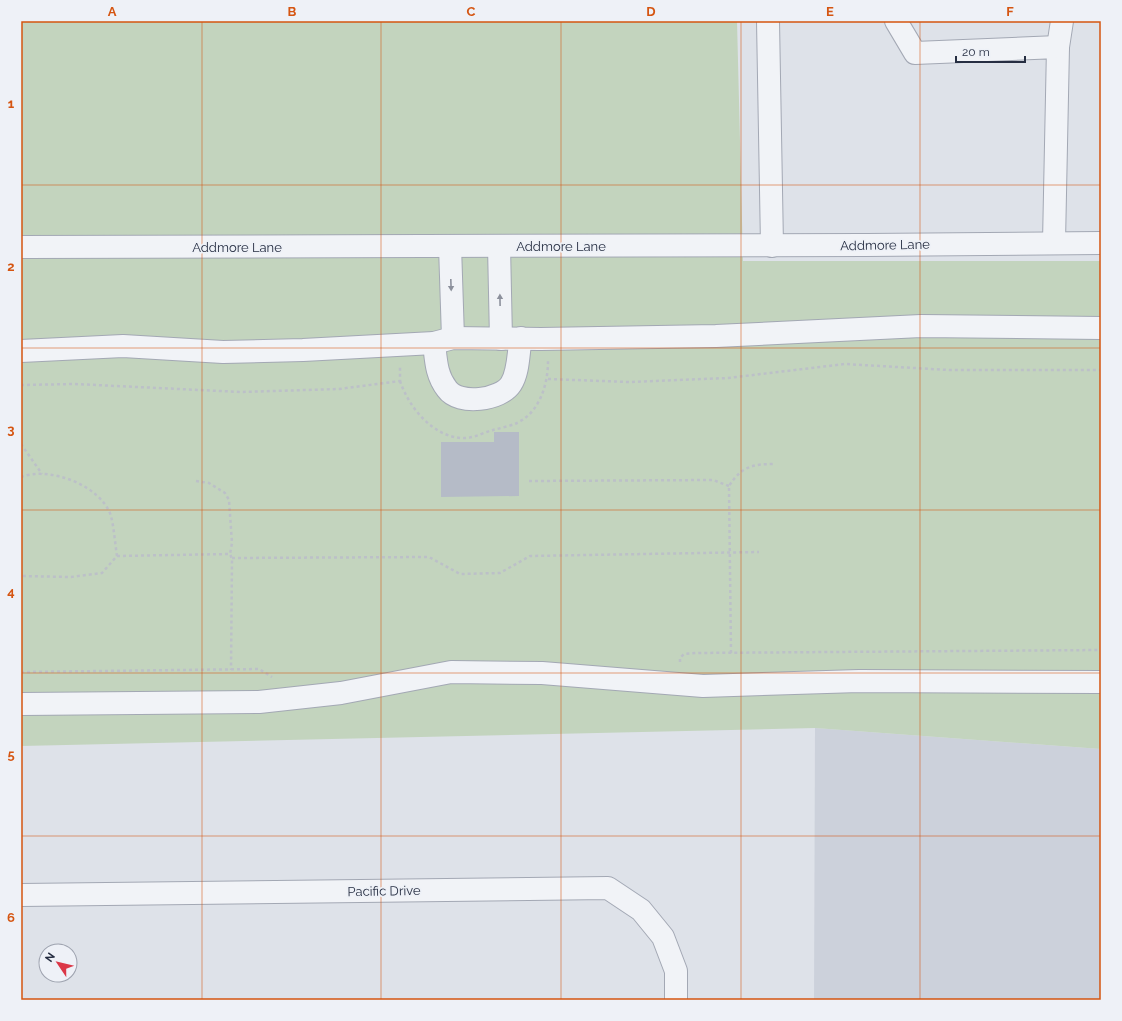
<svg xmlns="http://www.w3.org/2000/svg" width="1122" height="1021" viewBox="0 0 1122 1021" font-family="Raleway,sans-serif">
  <rect width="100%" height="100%" fill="#dee2e9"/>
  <polygon fill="#ccd1db" points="815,728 1101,749 1101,1000 814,1000"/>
  <polygon fill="#c3d4be" points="21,21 737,21 743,261 1101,261 1101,749 815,728 21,746"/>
  <polygon fill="#b5bbc7" points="494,432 519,432 519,496 441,497 441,442 494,442"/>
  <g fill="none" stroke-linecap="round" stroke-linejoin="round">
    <g stroke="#a3a8b4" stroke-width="24">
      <g id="minor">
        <polyline points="768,21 772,246"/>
        <polyline points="896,21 915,53 1058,47 1054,242"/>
        <polyline points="1058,47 1062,21"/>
        <polyline points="450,246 453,338"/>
        <polyline points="499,246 501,339"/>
        <polyline points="21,247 866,245 1101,243"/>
        <path d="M434 343C436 360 436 375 447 389 459 406 501 400 511 384 519 372 518 352 521 338"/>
        <polyline points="21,351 123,346 223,352 303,350 434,343 453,338 541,339 716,336 921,326 1101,328"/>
        <polyline points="21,704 259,702 341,693 451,672 542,673 703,686 859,681 1101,682"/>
        <polyline points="21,895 608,888 641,910 663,937 676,971 676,1000"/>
      </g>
    </g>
    <g stroke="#bcc0c8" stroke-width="2.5" stroke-dasharray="3 3" stroke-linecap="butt">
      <polyline points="548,379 629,382 728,378 845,364 949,370 1101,370"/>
      <path d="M400 381C409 408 435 440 467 438 476 437 485 432 493 430 501 428 510 426 517 423 540 412 548 384 548 361"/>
      <polyline points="21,385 75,384 241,392 339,389 400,381 400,367"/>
      <polyline points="21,444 42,474"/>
      <path d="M21 477C49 466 101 485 111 516 114 528 115 543 117 556L102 573 71 577 21 576"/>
      <polyline points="196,481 209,483 225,493 229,500 232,543 230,554"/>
      <polyline points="529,481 713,480 729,486"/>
      <polyline points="117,556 230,554 232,559 231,670"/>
      <polyline points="232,558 429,557 460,574 500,573 530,556 759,552"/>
      <path d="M731 653 729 486C741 467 752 464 774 464"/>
      <polyline points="680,662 680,658 684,654 696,653 1101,650"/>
      <polyline points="21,672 259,669 272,677"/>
    </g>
    <use href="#minor" stroke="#f1f3f7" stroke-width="22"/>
  </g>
  <defs><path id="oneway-solid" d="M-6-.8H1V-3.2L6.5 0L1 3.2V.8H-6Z"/></defs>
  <g fill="#8c909c">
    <use href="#oneway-solid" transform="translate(451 285) rotate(88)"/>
    <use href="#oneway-solid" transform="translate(500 300) rotate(-91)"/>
  </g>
  <path fill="none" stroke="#d55511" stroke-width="1" stroke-opacity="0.55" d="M202 21V1000M381 21V1000M561 21V1000M741 21V1000M920 21V1000M21 185H1101M21 348H1101M21 510H1101M21 673H1101M21 836H1101"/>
  <g text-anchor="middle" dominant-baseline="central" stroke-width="3.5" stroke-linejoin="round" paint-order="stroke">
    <g font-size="13" fill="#262e42" stroke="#eef1f7">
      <text transform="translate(885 245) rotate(-1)">Addmore Lane</text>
      <text x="561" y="246">Addmore Lane</text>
      <text x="237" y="247">Addmore Lane</text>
      <text transform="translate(384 891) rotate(-1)">Pacific Drive</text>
    </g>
  </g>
  <rect width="1122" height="1021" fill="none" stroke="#eef1f7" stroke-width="44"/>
  <g transform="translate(58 963) rotate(305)"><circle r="19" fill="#eef1f7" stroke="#9ea3af"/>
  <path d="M0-3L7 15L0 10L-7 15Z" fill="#db3747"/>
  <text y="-6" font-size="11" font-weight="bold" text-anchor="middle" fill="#262e42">N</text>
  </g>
  <path d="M956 56v6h69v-6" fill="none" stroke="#262e42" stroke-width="2"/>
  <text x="962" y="56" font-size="12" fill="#262e42" stroke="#eef1f7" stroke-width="3" paint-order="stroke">20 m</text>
  <rect x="22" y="22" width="1078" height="977" fill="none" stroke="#d55511" stroke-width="1.5"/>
  <g font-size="13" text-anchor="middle" font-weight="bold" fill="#d55511">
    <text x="112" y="16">A</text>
    <text x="292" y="16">B</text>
    <text x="471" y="16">C</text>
    <text x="651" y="16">D</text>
    <text x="830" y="16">E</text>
    <text x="1010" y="16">F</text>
    <text x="11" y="108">1</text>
    <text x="11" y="271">2</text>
    <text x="11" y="434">3</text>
    <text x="11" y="596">4</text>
    <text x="11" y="759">5</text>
    <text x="11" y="922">6</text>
  </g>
</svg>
